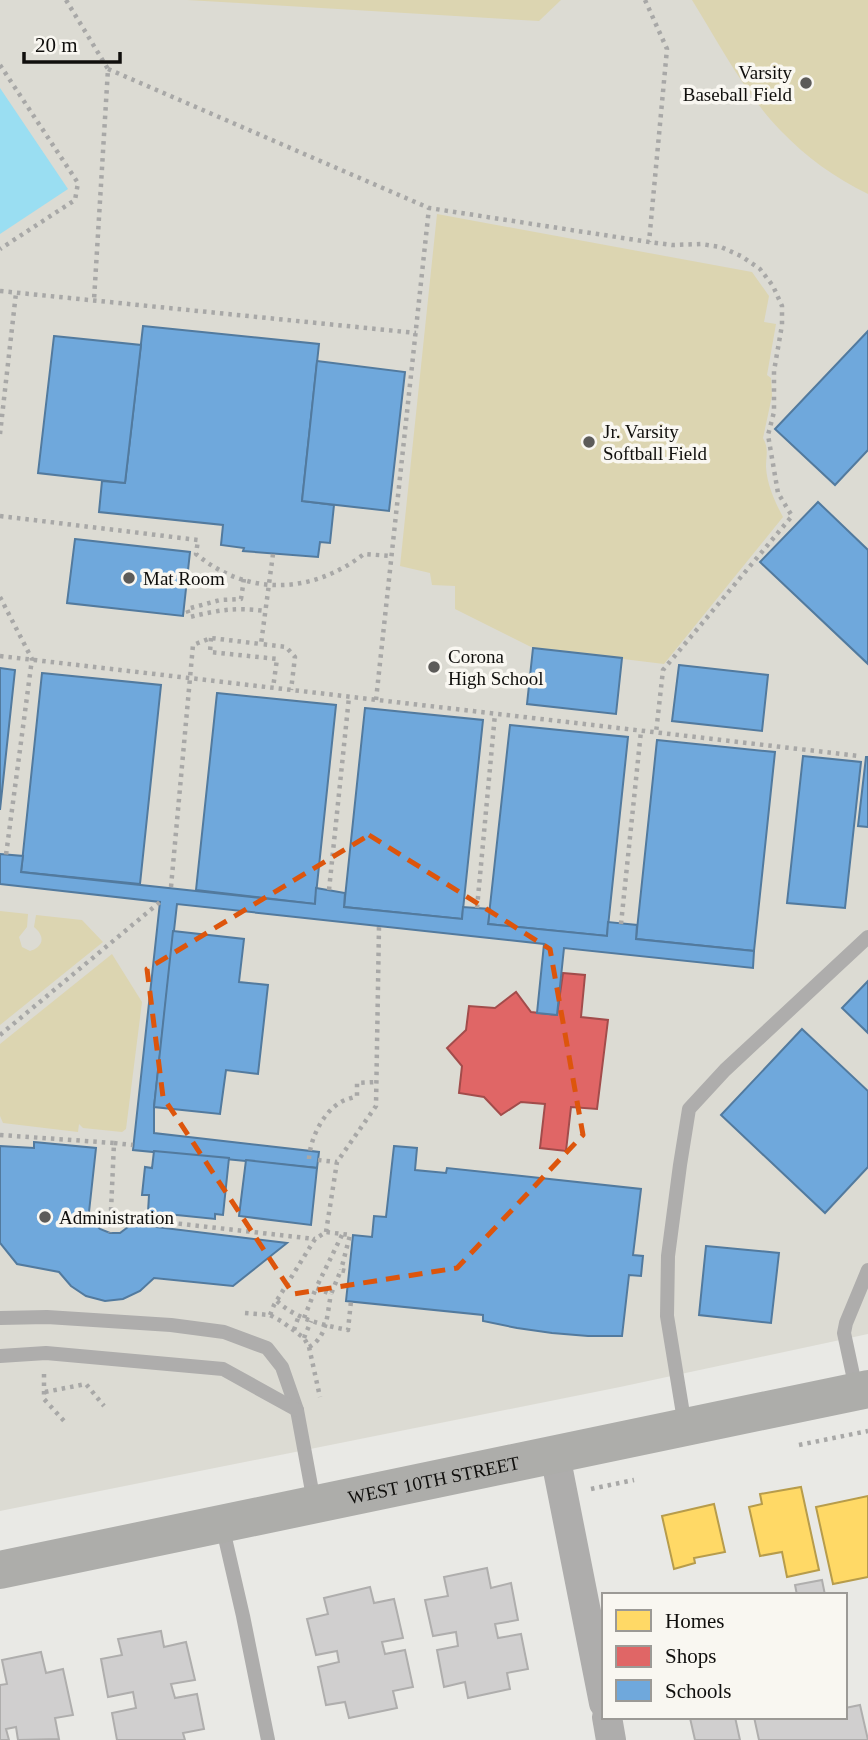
<svg xmlns="http://www.w3.org/2000/svg" width="868" height="1740" viewBox="0 0 868 1740" font-family="'Times New Roman',serif">
  <rect width="100%" height="100%" fill="#e9e9e5"/>
  <polygon fill="#dcdbd3" points="0,0 868,0 868,1334 620,1387 0,1511"/>
  <g fill="#dcd5b1">
    <polygon points="187,0 561,0 539,21"/>
    <path d="M692 0H868V194C835 178 806 157 780 130 746 95 718 42 692 0Z"/>
    <path d="M437 214 752 272 769 296 764 322 776 324 767 375 771 378 772 396 763 438C769 448 766 456 766 467 767 485 775 502 783 517L664 664 533 648 455 609V586L432 585 430 573 400 566Z"/>
    <path d="M0 911 28 914 27 927 19 937 22 947 30 951C37 949 45 943 40 934 39 931 36 929 34 927L36 915 82 920 103 942 0 1025Z"/>
    <polygon points="112,954 142,1002 126,1129 122,1132 83,1128 79,1124 78,1132 3,1123 0,1116 0,1044"/>
  </g>
  <polygon fill="#9adef2" points="0,88 68,189 0,234"/>
  <g fill="#ffd966" stroke="#b79c4b" stroke-width="2">
    <polygon points="801,1487 819,1570 787,1577 782,1552 760,1556 749,1507 762,1504 760,1494"/>
    <polygon points="868,1496 868,1577 833,1584 816,1507"/>
    <polygon points="714,1504 725,1552 694,1558 695,1563 674,1569 662,1516"/>
  </g>
  <polygon fill="#e06666" stroke="#a24c4b" stroke-width="2" points="563,973 585,975 581,1017 608,1020 597,1109 571,1107 566,1151 540,1148 545,1104 521,1102 501,1115 484,1097 459,1093 462,1066 447,1048 466,1030 469,1006 495,1008 516,992 531,1012 557,1015"/>
  <g fill="#6fa8dc" stroke="#527a9e" stroke-width="2">
    <polygon points="143,326 319,344 302,501 334,505 330,543 320,542 318,557 243,551 244,548 221,545 223,525 99,512 102,481 125,483"/>
    <polygon points="868,331 868,450 835,485 775,429"/>
    <polygon points="54,336 141,345 125,483 38,473"/>
    <polygon points="317,361 405,372 389,511 302,501"/>
    <polygon points="818,502 868,550 868,664 760,562"/>
    <polygon points="75,539 190,552 183,616 67,603"/>
    <polygon points="533,648 622,658 616,714 527,704"/>
    <polygon points="679,665 768,675 762,731 672,721"/>
    <polygon points="0,668 15,670 0,810"/>
    <polygon points="42,673 161,685 140,884 21,872"/>
    <polygon points="217,693 336,705 315,904 196,890"/>
    <polygon points="365,708 483,720 462,919 344,907"/>
    <polygon points="510,725 628,737 607,936 488,924"/>
    <polygon points="657,740 775,752 754,951 636,939"/>
    <polygon points="803,756 861,762 845,908 787,903"/>
    <polygon points="866,757 868,757 868,827 858,826"/>
    <polygon points="0,854 23,856 21,872 315,904 316,888 345,893 344,907 462,919 463,907 490,909 488,924 607,936 608,922 637,925 636,939 754,951 753,968 564,948 557,1015 537,1013 544,944 177,904 154,1107 154,1133 319,1152 317,1168 133,1150 160,902 0,884"/>
    <polygon points="173,931 244,939 239,982 268,985 258,1074 226,1070 220,1114 154,1107"/>
    <polygon points="868,981 868,1033 842,1008"/>
    <polygon points="802,1029 868,1091 868,1167 825,1213 721,1115"/>
    <polygon points="34,1142 96,1148 89,1212 93,1222 100,1229 110,1233 120,1233 132,1224 287,1243 233,1286 154,1278 140,1291 123,1299 105,1301 86,1296 71,1286 59,1272 17,1264 0,1243 0,1146 34,1148"/>
    <polygon points="394,1146 417,1148 415,1170 446,1173 447,1168 641,1189 633,1255 643,1256 641,1276 629,1275 622,1336 588,1336 552,1333 517,1328 483,1321 483,1315 346,1301 353,1235 372,1237 374,1216 386,1217"/>
    <polygon points="154,1151 229,1158 223,1215 215,1214 215,1219 148,1212 149,1195 142,1195 145,1167 152,1168"/>
    <polygon points="246,1160 317,1168 311,1225 239,1216"/>
    <polygon points="706,1246 779,1253 771,1323 699,1315"/>
  </g>
  <g fill="#d0cfcf" stroke="#afaead" stroke-width="2">
    <polygon points="487,1568 491,1588 511,1583 518,1620 495,1624 498,1638 521,1634 528,1669 507,1673 510,1689 468,1698 465,1682 444,1687 437,1650 458,1646 456,1632 433,1636 425,1600 448,1596 444,1577"/>
    <polygon points="822,1580 825,1595 797,1595 795,1585"/>
    <polygon points="370,1587 374,1603 394,1599 403,1638 382,1642 385,1654 405,1650 413,1687 393,1691 397,1708 349,1718 345,1702 326,1705 318,1667 339,1662 337,1651 316,1655 307,1619 328,1614 324,1598"/>
    <polygon points="161,1631 164,1647 186,1642 195,1680 171,1684 175,1698 197,1694 204,1729 183,1733 185,1740 117,1740 112,1713 136,1708 133,1692 108,1697 101,1659 122,1655 118,1639"/>
    <polygon points="41,1652 46,1673 63,1669 73,1715 55,1718 59,1739 18,1740 16,1727 6,1729 9,1740 0,1740 0,1685 7,1684 2,1660"/>
    <polygon points="860,1705 868,1740 759,1740 754,1717 845,1717 845,1708"/>
    <polygon points="694,1717 735,1717 740,1740 695,1740 690,1718"/>
  </g>
  <g fill="none" stroke-linecap="round" stroke-linejoin="round">
    <g stroke="#a8a8a7" stroke-width="4.5" stroke-dasharray="3.5 5" stroke-linecap="butt">
      <polyline points="66,0 108,69 94,300"/>
      <polyline points="645,0 667,49 649,242"/>
      <polyline points="0,65 78,183 75,200 0,249"/>
      <polyline points="108,69 429,208 649,242 672,245 701,244 721,247 741,256 760,269 773,286 782,306 782,325 774,371 774,412 768,435 778,493 792,516 663,670 656,733"/>
      <polyline points="0,291 416,333"/>
      <polyline points="0,434 16,293"/>
      <path d="M0 516 198 540 196 554C248 597 312 594 364 554L391 556"/>
      <polyline points="273,554 261,644 286,647 295,657 291,690"/>
      <path d="M244 579 241 599 220 600 187 609 190 617C219 610 235 607 265 611"/>
      <polyline points="0,597 32,659 6,855"/>
      <polyline points="211,638 210,652 277,659 273,688"/>
      <polyline points="0,656 859,756"/>
      <polyline points="376,700 429,208"/>
      <polyline points="171,887 193,645 211,638 261,644"/>
      <polyline points="329,890 349,697"/>
      <polyline points="477,908 495,714"/>
      <polyline points="621,924 641,731"/>
      <polyline points="0,1035 160,902"/>
      <polyline points="0,1135 114,1143 110,1233"/>
      <polyline points="114,1143 133,1145"/>
      <path d="M309 1159C310 1139 323 1112 341 1102 346 1099 352 1098 357 1096V1083L376 1082"/>
      <polyline points="318,1160 337,1162"/>
      <polyline points="111,1216 315,1239"/>
      <polyline points="326,1232 337,1162 376,1106 379,926"/>
      <polyline points="342,1235 316,1288 331,1294 341,1270 349,1272"/>
      <path d="M277 1301C296 1319 322 1325 348 1330L351 1301"/>
      <polyline points="245,1313 270,1315 281,1321 304,1338 309,1347 320,1397"/>
      <polyline points="270,1315 274,1305 315,1239 326,1232 350,1235 341,1270"/>
      <polyline points="304,1318 316,1288"/>
      <polyline points="294,1330 299,1315"/>
      <polyline points="304,1338 311,1321"/>
      <path d="M309 1347C328 1337 327 1313 331 1294"/>
      <polyline points="44,1374 44,1399 64,1421"/>
      <polyline points="45,1392 86,1384 104,1406"/>
      <polyline points="799,1445 868,1431"/>
      <polyline points="591,1489 634,1480"/>
    </g>
    <g stroke="#aeadac" stroke-width="14">
      <polyline points="0,1318 47,1317 171,1325 224,1332 267,1348 282,1367 297,1410 314,1502"/>
      <polyline points="0,1356 46,1353 223,1369 297,1410"/>
      <polyline points="856,1389 844,1333 846,1323 868,1270"/>
      <polyline points="685,1426 667,1316 668,1256 680,1165 689,1109 725,1070 868,937"/>
      <polyline points="222,1525 243,1616 268,1740"/>
    </g>
    <g stroke="#aeadac" stroke-width="30">
      <polyline points="555,1455 604,1703"/>
      <polyline points="607,1717 611,1740"/>
    </g>
    <path stroke="#adadaa" stroke-width="38" id="s1" d="M0 1570 868 1389"/>
  </g>
  <path fill="none" stroke="#dd550c" stroke-width="5" stroke-dasharray="14 9" stroke-linejoin="round" d="M369 835 550 949 583 1135 457 1268 293 1294 163 1097 147 969Z"/>
  <g fill="#5c5b59" stroke="#f9f7f1" stroke-width="2.5">
    <circle cx="806" cy="83" r="7"/>
    <circle cx="589" cy="442" r="7"/>
    <circle cx="129" cy="578" r="7"/>
    <circle cx="434" cy="667" r="7"/>
    <circle cx="45" cy="1217" r="7"/>
  </g>
  <g text-anchor="middle" dominant-baseline="central" stroke-width="7" stroke-linejoin="round" paint-order="stroke">
    <g font-size="19" fill="#100f0d" stroke="#f9f7f1" text-anchor="start">
      <text x="792" y="72" text-anchor="end">Varsity<tspan x="792" dy="22">Baseball Field</tspan></text>
      <text x="603" y="431">Jr. Varsity<tspan x="603" dy="22">Softball Field</tspan></text>
      <text x="143" y="578">Mat Room</text>
      <text x="448" y="656">Corona<tspan x="448" dy="22">High School</tspan></text>
      <text x="59" y="1217">Administration</text>
    </g>
    <g font-size="19" fill="#100f0d" stroke="#f9f7f1">
      <text stroke="none"><textPath href="#s1" startOffset="443">WEST 10TH STREET</textPath></text>
    </g>
  </g>
  <rect x="602" y="1593" width="245" height="126" fill="#f9f7f1" stroke="#9c9a96" stroke-width="2"/>
  <rect x="616" y="1610" width="35" height="21" fill="#ffd966" stroke="#9c9a96" stroke-width="2"/>
  <text x="665" y="1628" font-size="21" fill="#100f0d">Homes</text>
  <rect x="616" y="1646" width="35" height="21" fill="#e06666" stroke="#9c9a96" stroke-width="2"/>
  <text x="665" y="1663" font-size="21" fill="#100f0d">Shops</text>
  <rect x="616" y="1680" width="35" height="21" fill="#6fa8dc" stroke="#9c9a96" stroke-width="2"/>
  <text x="665" y="1698" font-size="21" fill="#100f0d">Schools</text>
  <path d="M24 52v10h96v-10" fill="none" stroke="#100f0d" stroke-width="3.5"/>
  <text x="35" y="52" font-size="21" fill="#100f0d" stroke="#f9f7f1" stroke-width="5" paint-order="stroke">20 m</text>
</svg>
